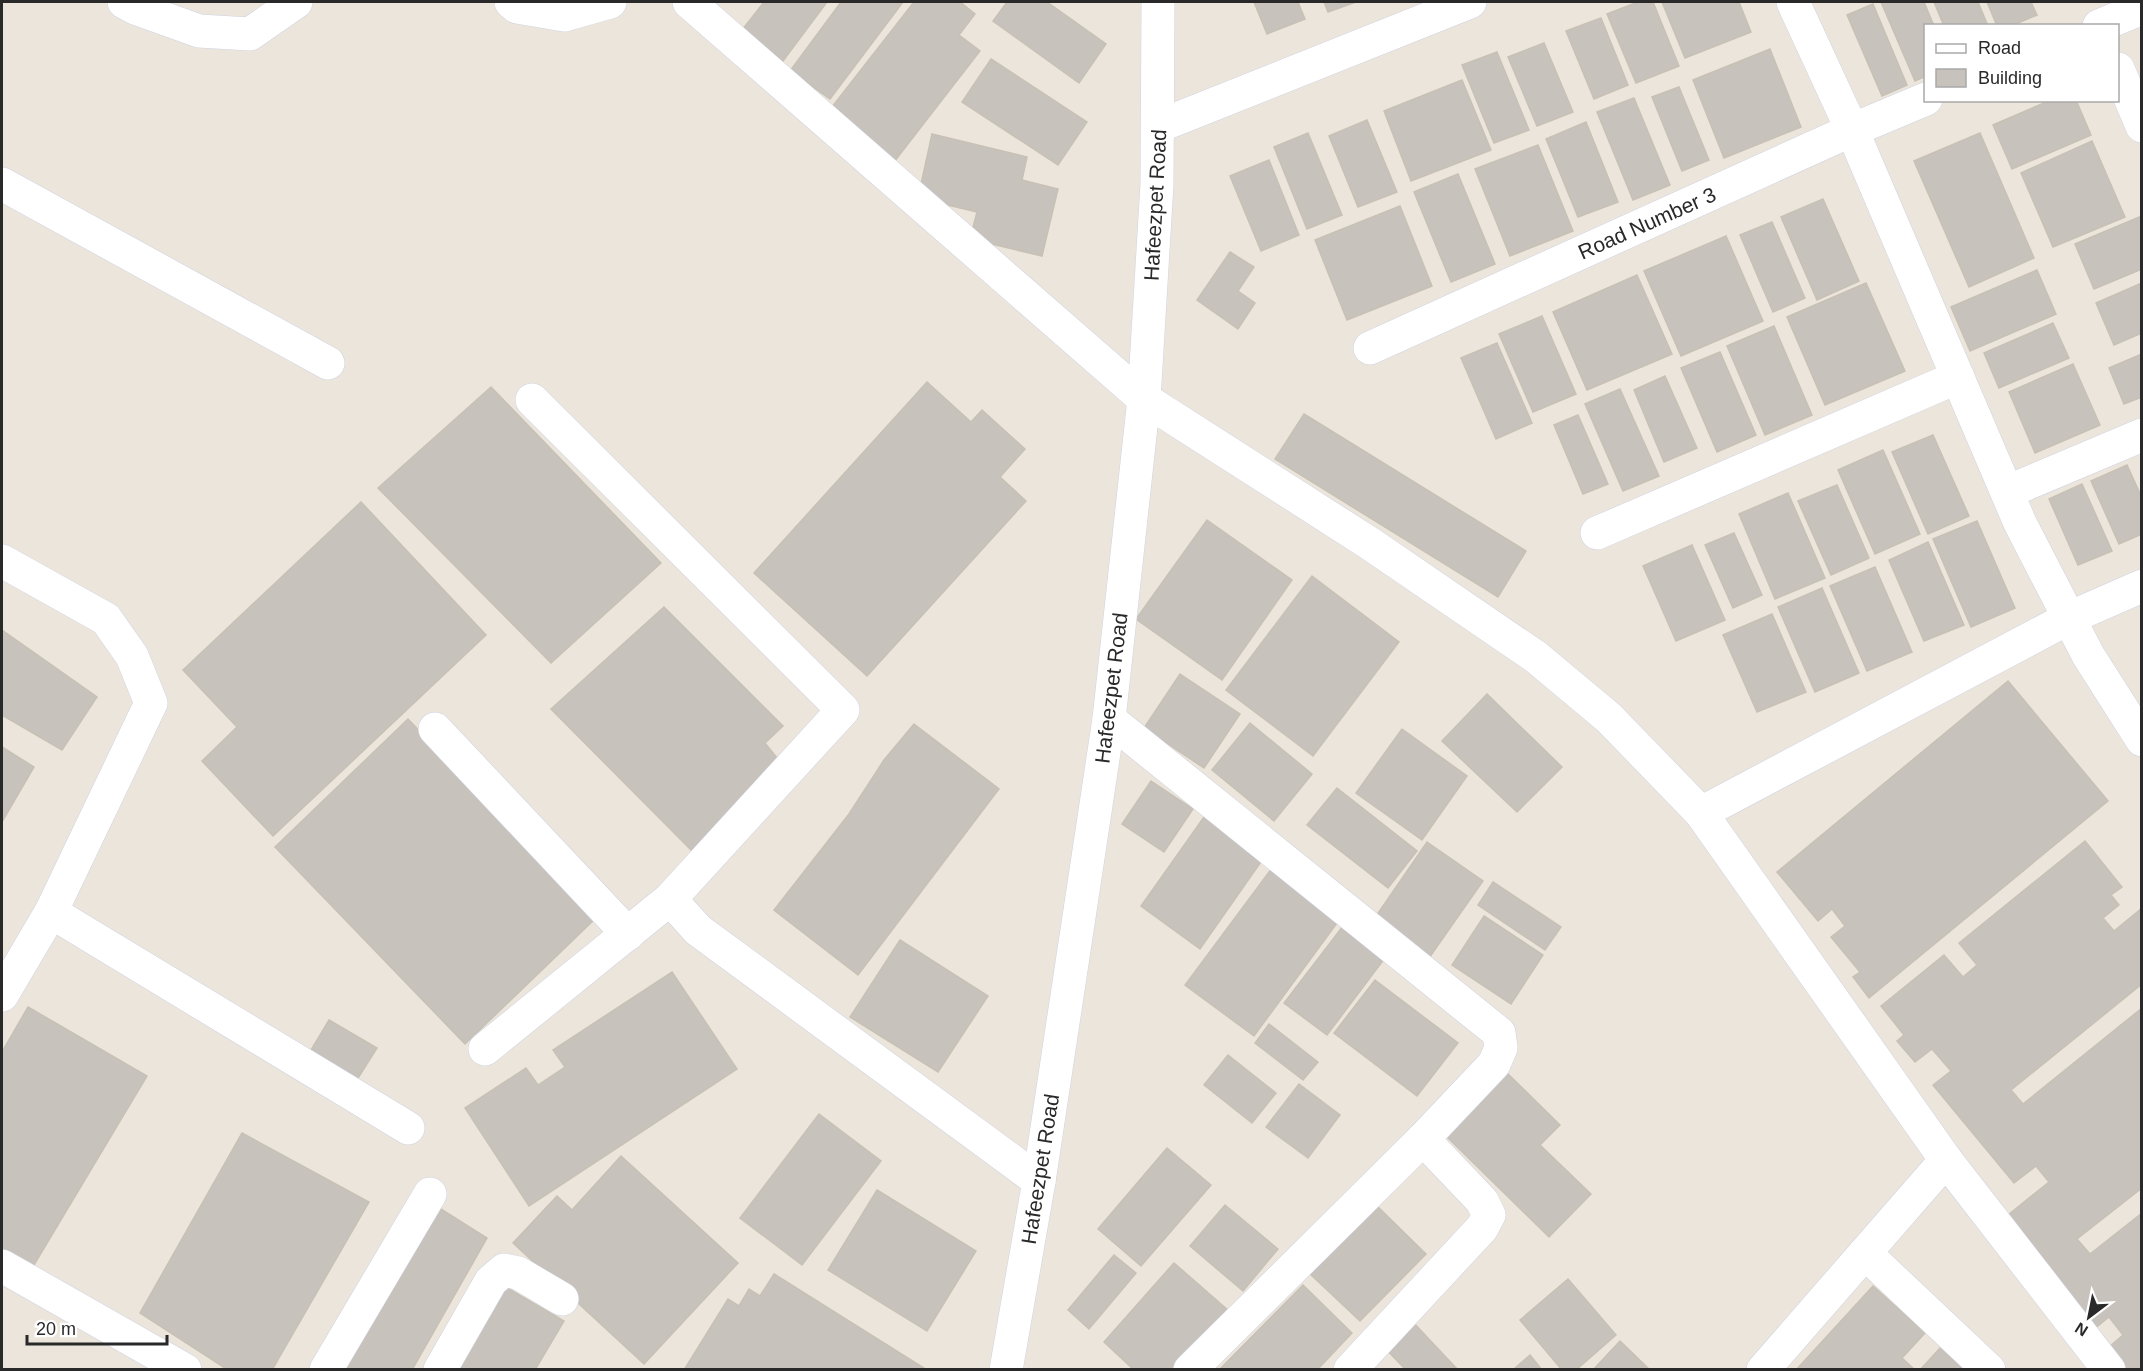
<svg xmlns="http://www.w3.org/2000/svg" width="2143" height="1371" viewBox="0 0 2143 1371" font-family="Helvetica,sans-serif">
  <rect width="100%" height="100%" fill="#ece5db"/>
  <g fill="#c7c2bb" stroke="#c7c1b5" stroke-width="1.5">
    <polygon points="764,2 827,2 783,61 742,30"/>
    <polygon points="841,2 903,2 830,99 790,71"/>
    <polygon points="914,2 960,2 975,14 959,35 980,51 894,162 828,112"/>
    <polygon points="1007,2 1047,2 1106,44 1079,83 993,21"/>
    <polygon points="1254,2 1298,2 1305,19 1267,34"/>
    <polygon points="1324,2 1356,2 1328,12"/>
    <polygon points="1638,2 1653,2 1679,66 1636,83 1607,14"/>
    <polygon points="1662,2 1739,2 1751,32 1685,58"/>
    <polygon points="1881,2 1924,2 1934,26 1926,26 1926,76 1915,81"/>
    <polygon points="1934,2 1978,2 1988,26 1944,26"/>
    <polygon points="1987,2 2031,2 2037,15 2011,26 1997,26"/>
    <polygon points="1873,4 1907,85 1882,96 1847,15"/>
    <polygon points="1601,18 1628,85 1594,99 1566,31"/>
    <polygon points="1544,43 1573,112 1537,126 1508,57"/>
    <polygon points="1770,49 1801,127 1724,158 1693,80"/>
    <polygon points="1497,52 1529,130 1494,143 1462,65"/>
    <polygon points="991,59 1087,122 1058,165 962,102"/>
    <polygon points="1462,80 1491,150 1411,181 1384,111"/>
    <polygon points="1679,87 1709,160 1682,171 1652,97"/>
    <polygon points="1634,98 1670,185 1633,200 1597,112"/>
    <polygon points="2051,100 2076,100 2091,135 2012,169 1993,125"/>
    <polygon points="1367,120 1397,192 1358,207 1329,136"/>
    <polygon points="1586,122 1618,202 1578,217 1546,139"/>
    <polygon points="1308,133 1342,215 1307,229 1274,147"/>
    <polygon points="1980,133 2034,258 1969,287 1914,161"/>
    <polygon points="932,134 1027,157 1022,180 1058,189 1042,256 970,239 977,212 918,198"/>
    <polygon points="2092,141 2125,217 2053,247 2021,173"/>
    <polygon points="1538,145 1573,231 1510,256 1475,169"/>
    <polygon points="1269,160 1299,235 1261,251 1230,176"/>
    <polygon points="1458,174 1495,264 1451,282 1414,192"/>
    <polygon points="1823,199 1859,281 1817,300 1781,217"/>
    <polygon points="1400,206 1432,286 1347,320 1315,240"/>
    <polygon points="2142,216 2142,269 2094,289 2075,244"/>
    <polygon points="1772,222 1805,298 1773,312 1740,235"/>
    <polygon points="1726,236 1763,321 1681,356 1644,271"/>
    <polygon points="1230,252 1254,267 1238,291 1255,303 1238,329 1197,300"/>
    <polygon points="2037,270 2056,314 1970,351 1951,307"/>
    <polygon points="1637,275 1672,354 1587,390 1553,312"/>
    <polygon points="1866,283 1905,371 1825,405 1787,317"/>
    <polygon points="2142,283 2142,333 2114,345 2096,303"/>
    <polygon points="1542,316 1576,394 1533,412 1499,334"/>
    <polygon points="2053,323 2069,358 1999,388 1984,353"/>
    <polygon points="1774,326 1812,415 1765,435 1727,346"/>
    <polygon points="1497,343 1532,423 1496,439 1461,358"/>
    <polygon points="1720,352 1756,435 1717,452 1681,368"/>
    <polygon points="2142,354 2142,397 2124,404 2109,368"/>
    <polygon points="2073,364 2100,425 2035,453 2009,392"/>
    <polygon points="1665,376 1697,448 1664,462 1634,390"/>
    <polygon points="927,382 971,422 982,410 1025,449 1000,477 1026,501 867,676 754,573"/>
    <polygon points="491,387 661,563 551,663 378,488"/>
    <polygon points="1620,389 1659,476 1623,491 1585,404"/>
    <polygon points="1304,414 1526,551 1498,597 1275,459"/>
    <polygon points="1578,415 1608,484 1583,494 1554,425"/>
    <polygon points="1933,435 1969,516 1928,534 1892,452"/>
    <polygon points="1883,450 1920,534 1875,554 1838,470"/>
    <polygon points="2127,465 2142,498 2142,534 2119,544 2091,481"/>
    <polygon points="2082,484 2112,551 2078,565 2049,499"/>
    <polygon points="1837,485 1869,558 1831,575 1798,501"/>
    <polygon points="1788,493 1825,578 1775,599 1739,514"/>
    <polygon points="361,502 486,635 273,836 202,761 237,727 183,670"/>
    <polygon points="1207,520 1292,580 1222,680 1136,619"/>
    <polygon points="1977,521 2015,608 1971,627 1933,539"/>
    <polygon points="1734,533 1762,595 1733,608 1705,545"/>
    <polygon points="1928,542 1964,625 1924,641 1889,560"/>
    <polygon points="1692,545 1725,620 1676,641 1643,566"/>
    <polygon points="1875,567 1912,652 1867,671 1830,586"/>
    <polygon points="1312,576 1399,642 1313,756 1226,690"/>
    <polygon points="1822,588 1859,673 1815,692 1778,607"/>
    <polygon points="664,607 783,726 765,743 781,763 692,851 551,709"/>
    <polygon points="1772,614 1806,692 1757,712 1723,635"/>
    <polygon points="2,630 97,697 62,750 2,715"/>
    <polygon points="1180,674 1240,714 1204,768 1144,728"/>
    <polygon points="2008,681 2108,801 1869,998 1853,977 1860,972 1831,937 1845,926 1832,909 1818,921 1777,872"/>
    <polygon points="1487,694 1562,767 1517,812 1442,741"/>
    <polygon points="408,719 598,916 465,1044 275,847"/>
    <polygon points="1250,723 1312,774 1274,821 1212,770"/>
    <polygon points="914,724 999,789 858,975 774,910 849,814 884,760"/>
    <polygon points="1402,729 1467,776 1422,840 1356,793"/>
    <polygon points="2,747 34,767 2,822"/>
    <polygon points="1151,781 1193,809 1164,852 1122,824"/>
    <polygon points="1337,788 1417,851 1388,888 1307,825"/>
    <polygon points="1204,817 1263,859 1200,949 1141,906"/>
    <polygon points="2085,841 2122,887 2111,895 2119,905 2103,918 2114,931 2142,908 2142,984 2011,1090 2023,1104 2142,1008 2142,1188 2077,1239 2090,1254 2142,1213 2142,1370 2128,1370 2109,1347 2123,1335 2109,1317 2093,1330 2003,1219 2049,1182 2036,1166 2014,1183 1933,1085 1951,1071 1932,1049 1915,1062 1897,1041 1904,1035 1881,1006 1944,955 1963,977 1977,965 1959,943"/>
    <polygon points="1427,842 1483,881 1427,961 1372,922"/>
    <polygon points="1272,868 1340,919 1254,1036 1185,985"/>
    <polygon points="1493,882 1561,927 1545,950 1478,905"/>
    <polygon points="1484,916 1543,955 1511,1004 1452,965"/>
    <polygon points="1343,926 1385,958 1327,1035 1284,1003"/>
    <polygon points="900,940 988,996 938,1072 850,1017"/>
    <polygon points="672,972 737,1069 529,1206 465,1108 526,1068 538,1085 565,1067 553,1050"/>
    <polygon points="1375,980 1458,1043 1417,1096 1334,1033"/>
    <polygon points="28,1007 147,1076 31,1270 2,1253 2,1052"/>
    <polygon points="329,1020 377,1048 355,1083 308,1055"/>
    <polygon points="1269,1024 1318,1062 1303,1080 1255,1043"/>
    <polygon points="1228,1055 1276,1093 1252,1123 1204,1085"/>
    <polygon points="1506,1072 1560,1125 1540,1145 1591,1194 1549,1237 1444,1134"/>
    <polygon points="1299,1084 1340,1115 1308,1158 1266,1127"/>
    <polygon points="819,1114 881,1161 802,1265 740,1218"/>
    <polygon points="242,1133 369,1202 272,1370 228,1370 140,1313"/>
    <polygon points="1167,1148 1211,1185 1141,1266 1098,1229"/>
    <polygon points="621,1156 738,1263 644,1364 513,1243 557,1196 572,1210"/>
    <polygon points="877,1190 976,1251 927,1331 828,1270"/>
    <polygon points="1375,1204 1426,1254 1360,1321 1308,1272"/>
    <polygon points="1225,1205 1278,1249 1243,1291 1190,1246"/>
    <polygon points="436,1206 487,1238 412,1370 344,1370"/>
    <polygon points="1114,1255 1136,1273 1089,1329 1068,1310"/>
    <polygon points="1174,1263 1229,1311 1177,1370 1134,1370 1104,1342"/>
    <polygon points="774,1274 927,1370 684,1370 728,1299 739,1306 749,1289 760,1296"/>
    <polygon points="1568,1279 1616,1335 1576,1370 1562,1370 1520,1320"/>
    <polygon points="1303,1285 1352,1333 1317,1370 1219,1370"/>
    <polygon points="504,1286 564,1321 535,1370 455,1370"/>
    <polygon points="1873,1286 1925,1333 1902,1358 1915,1370 1796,1370"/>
    <polygon points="1410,1319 1458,1370 1406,1370 1382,1345"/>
    <polygon points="1620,1341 1650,1370 1593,1370"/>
    <polygon points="1940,1348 1964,1370 1920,1370"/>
    <polygon points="1530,1355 1542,1370 1513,1370"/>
  </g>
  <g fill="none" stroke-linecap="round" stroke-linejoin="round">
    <g stroke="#d0d3e2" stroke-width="34">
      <g id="minor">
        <polyline points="124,2 135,8 199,31 250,34 296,2"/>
        <polyline points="511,2 517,7 564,15 610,2"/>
        <polyline points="689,2 1144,399 1369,543 1536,657 1609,718 1701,813 1946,1160 2109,1370"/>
        <polyline points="1793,2 1852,130 2020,523 2088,655 2142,740"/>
        <polyline points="2099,26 2142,8"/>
        <polyline points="2118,69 2142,126"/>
        <polyline points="1159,126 1470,2"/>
        <polyline points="2,184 328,363"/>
        <polyline points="1370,348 1852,130 1926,99"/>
        <polyline points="2007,492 2142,435"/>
        <polyline points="1597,533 1958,377"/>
        <polyline points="2,561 106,619 132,656 151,703 51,912 2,995"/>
        <polyline points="1109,719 1499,1033 1501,1048 1494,1064 1423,1139 1482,1201 1489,1215 1482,1228 1350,1370"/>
        <polyline points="435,729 628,934"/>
        <polyline points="1701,813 2069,618 2142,586"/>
        <polyline points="670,899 698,930 1039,1181"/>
        <polyline points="51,912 408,1128"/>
        <polyline points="485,1049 670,899 843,710 532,400"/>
        <polyline points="1865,1253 1989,1370"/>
        <polyline points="2,1266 185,1370"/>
        <polyline points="326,1370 430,1194"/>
        <polyline points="440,1370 491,1281 504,1270 518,1273 562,1299"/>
        <polyline points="1190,1370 1423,1139"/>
        <polyline points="1763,1370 1946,1160"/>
      </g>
    </g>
    <g stroke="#d0d3e2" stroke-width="34">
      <polyline id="tertiary" points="1006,1370 1039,1181 1109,719 1144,399 1157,184 1158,2"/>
    </g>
    <use href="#minor" stroke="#fff" stroke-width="33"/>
    <use href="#tertiary" stroke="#fff" stroke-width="33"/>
  </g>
  <g text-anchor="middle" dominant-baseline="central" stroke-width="5" stroke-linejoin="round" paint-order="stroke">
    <g font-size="21" fill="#292929" stroke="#fff">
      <text transform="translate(1155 205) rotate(-87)">Hafeezpet Road</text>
      <text transform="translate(1647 223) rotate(-24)">Road Number 3</text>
      <text transform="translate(1111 688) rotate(-83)">Hafeezpet Road</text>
      <text transform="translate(1040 1169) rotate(-81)">Hafeezpet Road</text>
    </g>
  </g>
  <rect width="2143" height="1371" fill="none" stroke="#292929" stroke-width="6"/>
  <rect x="1924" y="24" width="195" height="78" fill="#ffffff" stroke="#a9a9a9" stroke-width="1.5"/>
  <rect x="1936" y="44" width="30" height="9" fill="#ffffff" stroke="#a9a9a9" stroke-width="1.5"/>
  <text x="1978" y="54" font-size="18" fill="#292929">Road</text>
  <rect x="1936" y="69" width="30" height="18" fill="#c7c2bb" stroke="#a9a9a9" stroke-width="1.5"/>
  <text x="1978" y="84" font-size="18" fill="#292929">Building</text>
  <g transform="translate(2089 1317) rotate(212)" stroke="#ffffff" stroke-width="4.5" paint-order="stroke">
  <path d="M0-4.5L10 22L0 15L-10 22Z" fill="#292929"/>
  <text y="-9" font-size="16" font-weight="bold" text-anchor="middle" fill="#292929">N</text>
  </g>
  <path d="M27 1335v9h140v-9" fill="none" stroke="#292929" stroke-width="3"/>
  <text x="36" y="1335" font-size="18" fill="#292929" stroke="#ffffff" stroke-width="4.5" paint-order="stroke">20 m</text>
</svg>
